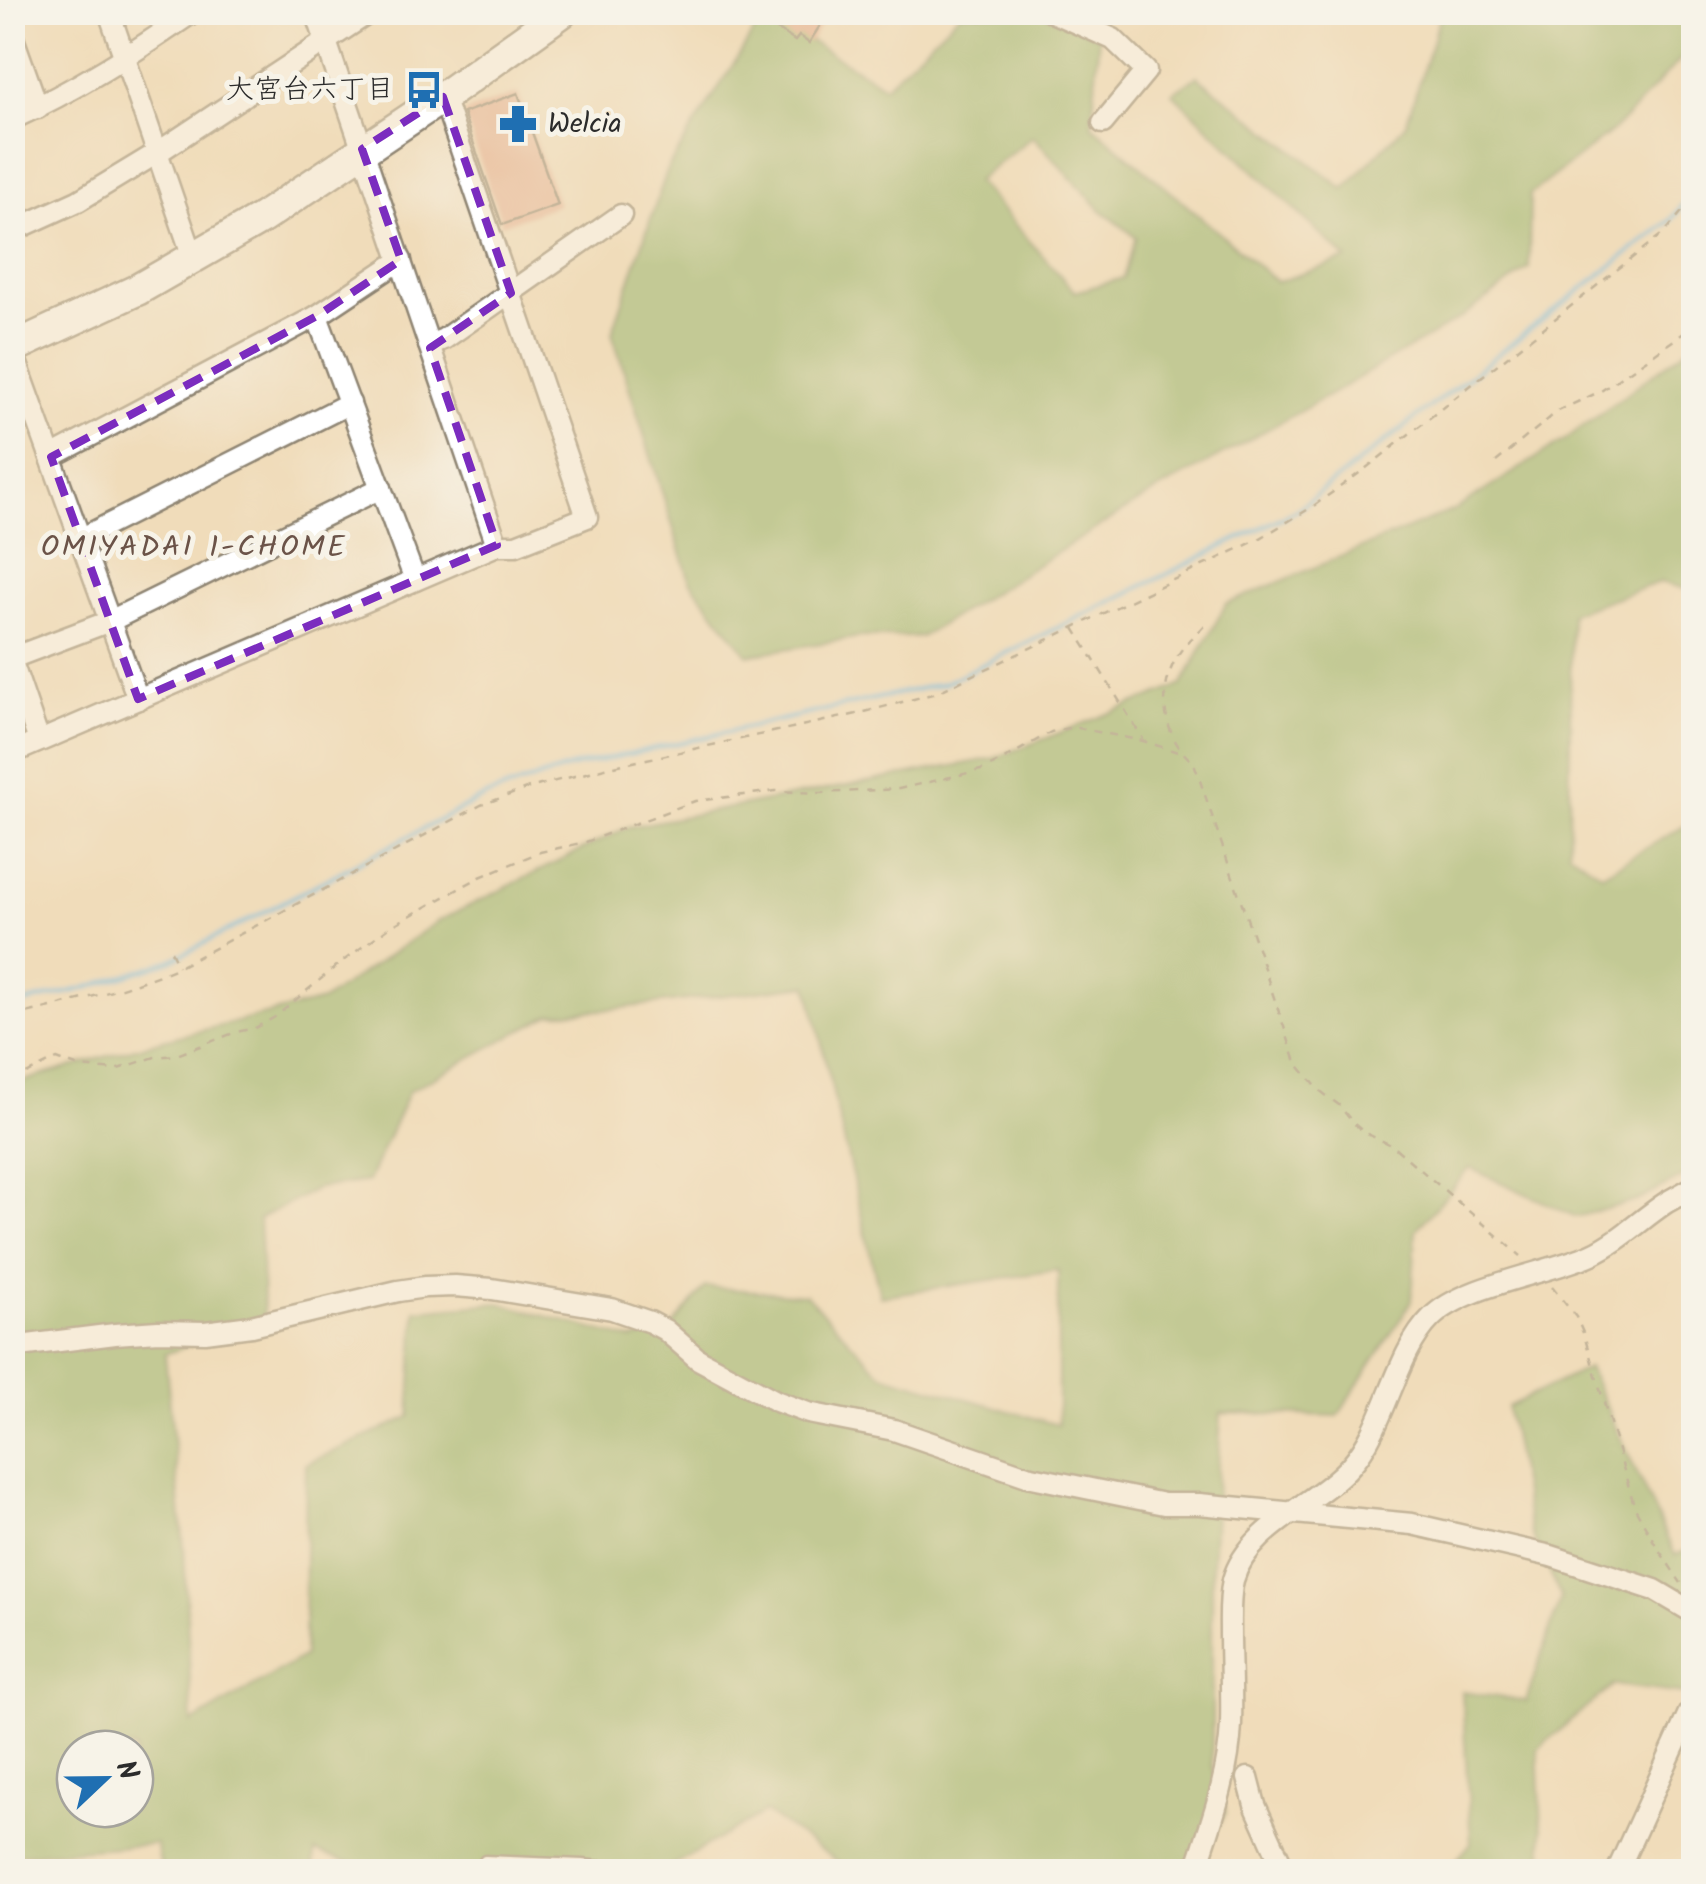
<svg xmlns="http://www.w3.org/2000/svg" width="1706" height="1884" viewBox="0 0 1706 1884" font-family="Kalam,'Klee One',sans-serif">
  <rect width="100%" height="100%" fill="#f7f3e8"/>
  <filter id="ink" filterUnits="userSpaceOnUse"><feTurbulence type="fractalNoise" baseFrequency=".01" numOctaves="2"/><feDisplacementMap in="SourceGraphic" scale="20" xChannelSelector="R" yChannelSelector="G"/><feConvolveMatrix kernelMatrix="1 2 1 2 8 2 1 2 1" color-interpolation-filters="sRGB"/></filter>
  <filter id="wash" filterUnits="userSpaceOnUse"><feTurbulence type="fractalNoise" baseFrequency=".0048" numOctaves="4" result="noise"/><feDisplacementMap in="SourceGraphic" scale="40" xChannelSelector="R" yChannelSelector="G"/><feGaussianBlur stdDeviation="2.25" result="paint"/><feColorMatrix in="noise" values="0 0 0 0 0 0 0 0 0 0 0 0 0 0 0 0 0 1.4 0 .05"/><feComposite in="paint" operator="in"/></filter>
  <g filter="url(#wash)">
    <rect width="100%" height="100%" fill="#f0dcba"/>
    <g fill="#8cb268" stroke="#5c6e4a" stroke-width="2.5" fill-rule="evenodd">
      <path d="M960 13H1041L1099 36 1092 125 1277 282 1347 259 1172 93 1197 76 1344 189 1406 124 1441 13H1618L1631 26 1647 13H1693V46L1616 128 1530 194 1529 268 1462 317 1333 393 1155 492 921 637H860L748 655 690 581 612 333 668 168 765 14 885 86ZM1033 136 1101 210 1136 237 1123 278 1075 292 976 181Z"/>
      <path d="M1693 344V591L1660 582 1571 613 1569 852 1602 874 1693 821V1172L1636 1201 1576 1217 1470 1168 1416 1230 1412 1301 1338 1416 1221 1413 1212 1565V1764L1226 1812 1191 1871H852L765 1812 663 1871H374L315 1851 314 1871H162L156 1844 13 1855V1084L159 1041 322 1001 438 921 628 827 995 758 1182 685 1226 604 1456 509 1566 439ZM808 985 880 1296 1058 1270V1425L882 1374 806 1295 705 1287 670 1330 632 1340 499 1303 416 1310 410 1417 306 1464 304 1656 192 1723 184 1549 165 1354 264 1318 259 1219 318 1188 368 1181 409 1091 551 1014 613 1009ZM75 1749H135V1809H75Z"/>
      <polygon points="1588,1368 1675,1555 1693,1548 1693,1695 1613,1685 1538,1749 1544,1871 1446,1872 1471,1843 1462,1692 1526,1701 1561,1597 1530,1531 1507,1407"/>
    </g>
    <g fill="none" stroke-linecap="round" stroke-linejoin="round">
      <polyline stroke="#6cb9e6" stroke-width="5" points="12,1006 86,988 170,961 486,796 567,768 945,683 1297,510 1672,219 1694,190"/>
    </g>
    <g id="blocks">
      <g fill="#e19c7f">
        <polygon points="751,12 814,12 810,18 821,24 809,43 799,36 795,41"/>
        <polygon points="518,93 558,205 502,225 463,113"/>
      </g>
    </g>
  </g>
  <g filter="url(#ink)">
    <use href="#blocks" fill-opacity="0" stroke="#8e8472" stroke-width="2.5"/>
    <g fill="none" stroke-linecap="round" stroke-linejoin="round">
      <g stroke="#8e8472" stroke-width="15">
        <polyline id="lane" points="485,1861 583,1865 617,1869 621,1872"/>
      </g>
      <g stroke="#8e8472" stroke-width="25">
        <g id="street">
          <polyline points="109,12 194,260"/>
          <polyline points="316,12 497,545"/>
          <polyline points="1052,12 1113,39 1146,71 1103,123"/>
          <polyline points="12,35 38,108"/>
          <path d="M12 119C76 90 135 52 193 12"/>
          <polyline points="12,231 78,201 157,153 370,12"/>
          <polyline points="317,316 415,580"/>
          <polyline points="429,345 444,339 621,215"/>
          <polyline points="12,350 138,699"/>
          <polyline points="51,457 317,316 401,260"/>
          <polyline points="80,539 350,403"/>
          <polyline points="12,658 110,621 381,488"/>
          <polyline points="12,662 39,741"/>
          <polyline points="12,753 497,545 516,545 587,517 443,97"/>
          <polyline points="12,1347 115,1334 158,1331 205,1332 251,1326 398,1291 425,1287 455,1286 492,1289 612,1309 650,1322 665,1330 698,1359 776,1401 808,1413 894,1430 1027,1476 1164,1504 1199,1504 1412,1524 1551,1556 1655,1590 1694,1613"/>
          <polyline points="1248,1778 1255,1805 1285,1872"/>
          <path d="M1195 1872C1211 1823 1229 1776 1231 1724 1232 1694 1230 1663 1230 1633 1230 1616 1229 1597 1233 1580 1248 1527 1317 1504 1351 1465 1386 1426 1395 1354 1431 1318 1463 1285 1547 1274 1592 1254 1620 1241 1641 1219 1667 1202 1676 1197 1685 1192 1694 1187"/>
          <polyline points="1617,1872 1689,1713 1694,1713"/>
        </g>
      </g>
      <g stroke="#8e8472" stroke-width="35">
        <polyline id="secondary" points="12,348 137,290 262,218 443,97 562,12"/>
      </g>
      <g stroke="#8e8472" stroke-width="2.5" stroke-dasharray="8 8" stroke-linecap="butt">
        <polyline points="1496,462 1558,411 1601,391 1694,326"/>
        <path d="M1204 626C1197 634 1188 641 1182 649 1156 684 1160 736 1194 763L1296 1062 1319 1090 1339 1105 1353 1123 1365 1133 1393 1146 1521 1256"/>
        <polyline points="1074,628 1143,739"/>
        <polyline points="171,951 178,966"/>
        <path d="M12 1016C70 1003 125 990 179 967L481 805 529 788 605 768 857 714 936 693 1259 539 1312 507 1365 469 1666 231 1694 197"/>
        <polyline points="12,1081 57,1059 79,1067 115,1070 155,1057 177,1055 236,1032 255,1028 275,1017 339,964 388,928 480,877 540,852 586,842 695,801 776,791 820,793 899,789 981,770 999,762 1051,732 1073,727 1143,741 1181,753"/>
        <polyline points="1552,1287 1576,1317 1584,1335 1635,1508 1657,1547 1681,1583"/>
      </g>
      <use href="#lane" stroke="#fff" stroke-width="10"/>
      <use href="#street" stroke="#fff" stroke-width="20"/>
      <use href="#secondary" stroke="#fff" stroke-width="30"/>
    </g>
  </g>
  <path d="M0 0H1706V1884H0ZM443 97 511 293 430 348 497 545 138 699 51 457 317 316 401 260 362 149Z" fill="#f0dcba" fill-opacity=".55" fill-rule="evenodd"/>
  <path fill="none" stroke="#7b2cbf" stroke-width="8" stroke-dasharray="20 12" stroke-linejoin="round" d="M443 97 511 293 430 348 497 545 138 699 51 457 317 316 401 260 362 149Z"/>
  <defs>
    <g id="bus-bare" transform="scale(3)"><path d="M-5-6H5V4H4V6H2V4H-2V6H-4V4H-5ZM-3.5-4V0h7V-4ZM-3.5 1.2v1.5H-2V1.2ZM2 1.2v1.5H3.5V1.2Z" fill="#1f6fb2" stroke="#f7f3e8" stroke-width="2.5" paint-order="stroke"/></g>
    <g id="pharmacy-bare" transform="scale(3)"><path d="M-2-6h4v4h4v4h-4v4h-4v-4h-4v-4h4Z" fill="#1f6fb2" stroke="#f7f3e8" stroke-width="2.5" paint-order="stroke"/></g>
  </defs>
  <g fill-rule="evenodd">
    <use href="#bus-bare" x="424" y="90"/>
    <use href="#pharmacy-bare" x="518" y="124"/>
  </g>
  <g text-anchor="middle" dominant-baseline="central" stroke-width="10" stroke-linejoin="round" paint-order="stroke">
    <g font-size="28" fill="#2b2b2b" stroke="#f7f3e8" text-anchor="end">
      <text x="394" y="90">大宮台六丁目</text>
      <text x="548" y="124" text-anchor="start">Welcia</text>
    </g>
    <g font-size="30" letter-spacing="2.5" fill="#6b5348" stroke="#f7f3e8">
      <text x="194" y="548">OMIYADAI 1-CHOME</text>
    </g>
  </g>
  <rect width="1706" height="1884" fill="none" stroke="#f7f3e8" stroke-width="50"/>
  <g transform="translate(105 1779) rotate(68)"><circle r="48" fill="#f7f3e8" stroke="#a5a39c" stroke-width="2.5"/>
  <path d="M0-8L18 38L0 25L-18 38Z" fill="#1f6fb2"/>
  <text y="-15" font-size="28" font-weight="bold" text-anchor="middle" fill="#2b2b2b">N</text>
  </g>
</svg>
